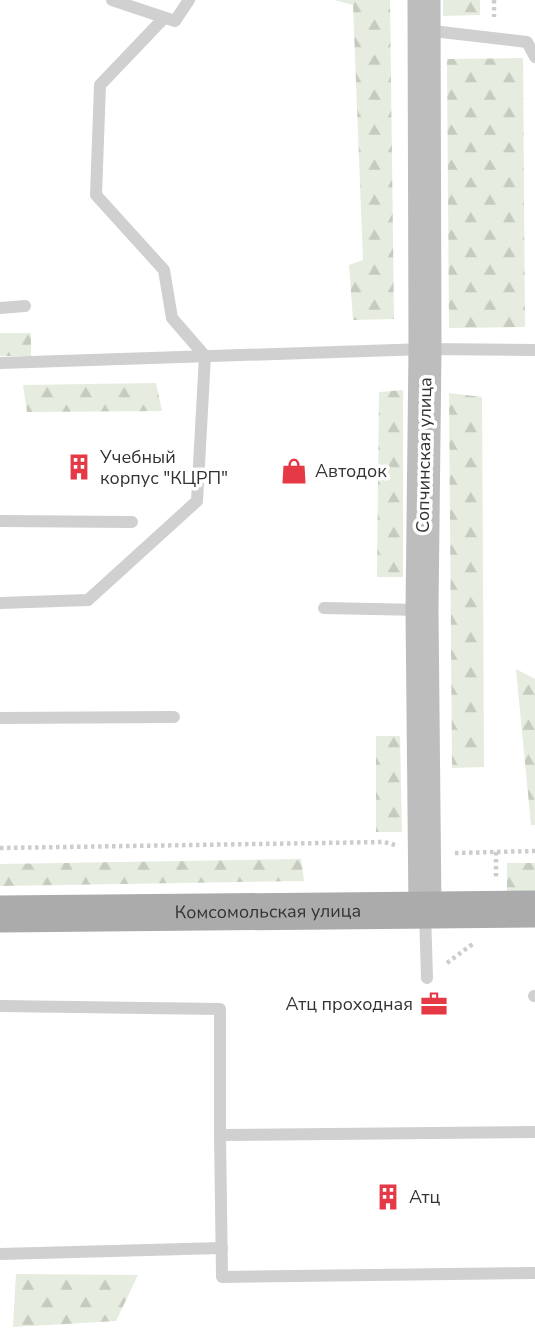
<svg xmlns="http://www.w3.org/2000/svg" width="535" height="1329" viewBox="0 0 535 1329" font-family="'Nunito Sans',sans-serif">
  <defs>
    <pattern id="forest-firs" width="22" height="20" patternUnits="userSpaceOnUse" patternTransform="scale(1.75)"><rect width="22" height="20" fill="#e6ecdf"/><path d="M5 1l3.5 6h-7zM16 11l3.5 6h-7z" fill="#c6cbc0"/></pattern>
  </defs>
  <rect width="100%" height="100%" fill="#fff"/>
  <g fill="url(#forest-firs)">
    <polygon points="334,0 390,0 394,319 353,320 349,265 363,260 353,5"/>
    <polygon points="443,0 480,0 480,15 443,16"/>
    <polygon points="523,58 525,327 449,328 447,59"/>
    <rect x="0" y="333" width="31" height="23"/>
    <polygon points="156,383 162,411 27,412 23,385"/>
    <polygon points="403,390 403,577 377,577 379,392"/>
    <polygon points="449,393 482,397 484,767 452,768"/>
    <polygon points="516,669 535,679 535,825 531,825"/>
    <polygon points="376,736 400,736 402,832 376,832"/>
    <polygon points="301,859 304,881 0,886 0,864"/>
    <rect x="507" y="863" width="28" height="28"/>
    <polygon points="16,1274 138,1275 116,1321 13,1327"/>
  </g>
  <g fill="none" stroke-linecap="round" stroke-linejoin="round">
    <g stroke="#cdcdcd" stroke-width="4.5" stroke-dasharray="3.5 3.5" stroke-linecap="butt">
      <polyline points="494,0 494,17"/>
      <polyline points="0,848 384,842 395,845"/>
      <polyline points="496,852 496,879"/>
      <polyline points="455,853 535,851"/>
      <polyline points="447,963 474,943"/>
    </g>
    <g stroke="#d0d0d0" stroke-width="12">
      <polyline points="112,0 175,21 189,0"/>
      <polyline points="424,30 527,42 535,57"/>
      <polyline points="0,308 25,306"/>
      <polyline points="0,363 425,349 535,350"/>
      <polyline points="0,521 132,522"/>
      <polyline points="0,603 88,600 197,501 205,356 172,318 164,270 96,195 100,85 164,18"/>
      <polyline points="324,608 422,610"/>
      <polyline points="0,718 174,717"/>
      <polyline points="425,912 427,978"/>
      <polyline points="534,996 535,996"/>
      <polyline points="0,1006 220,1009 220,1135"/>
      <polyline points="535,1132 220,1135 222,1277 535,1273"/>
      <polyline points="0,1254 222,1248"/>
    </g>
    <polyline stroke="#bdbdbd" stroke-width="33" points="424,0 425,349 422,610 425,910"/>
    <path stroke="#ababab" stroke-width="37" id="s1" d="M0 914 535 909"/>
  </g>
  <defs>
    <g id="building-bare" transform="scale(2.1)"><path d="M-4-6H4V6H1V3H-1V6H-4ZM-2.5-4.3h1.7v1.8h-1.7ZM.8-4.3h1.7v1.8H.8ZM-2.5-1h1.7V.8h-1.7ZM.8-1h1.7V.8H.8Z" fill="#e63946" stroke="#fff" stroke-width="2.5" paint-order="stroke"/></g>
    <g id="shop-bare" transform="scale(2.1)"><path d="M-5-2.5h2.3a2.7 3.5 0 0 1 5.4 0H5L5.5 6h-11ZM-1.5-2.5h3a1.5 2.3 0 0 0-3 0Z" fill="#e63946" stroke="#fff" stroke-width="2.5" paint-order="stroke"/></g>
    <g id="office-bare" transform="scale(2.1)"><path d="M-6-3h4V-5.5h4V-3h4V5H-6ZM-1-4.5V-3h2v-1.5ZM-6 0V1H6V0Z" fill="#e63946" stroke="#fff" stroke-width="2.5" paint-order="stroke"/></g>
  </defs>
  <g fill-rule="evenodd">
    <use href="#building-bare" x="79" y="467"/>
    <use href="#shop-bare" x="294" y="471"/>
    <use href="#office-bare" x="434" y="1004"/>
    <use href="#building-bare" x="388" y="1197"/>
  </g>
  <g text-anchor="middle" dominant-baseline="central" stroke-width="7" stroke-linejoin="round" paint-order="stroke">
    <g font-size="18" fill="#333" stroke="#fff">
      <text transform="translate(424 455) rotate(-89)">Сопчинская улица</text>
      <text stroke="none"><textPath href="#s1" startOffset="268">Комсомольская улица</textPath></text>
    </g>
    <g font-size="18" fill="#333" stroke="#fff" text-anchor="start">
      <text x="100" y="457">Учебный<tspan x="100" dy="21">корпус "КЦРП"</tspan></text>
      <text x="315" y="471">Автодок</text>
      <text x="413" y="1004" text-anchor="end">Атц проходная</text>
      <text x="409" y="1197">Атц</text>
    </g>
  </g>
</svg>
